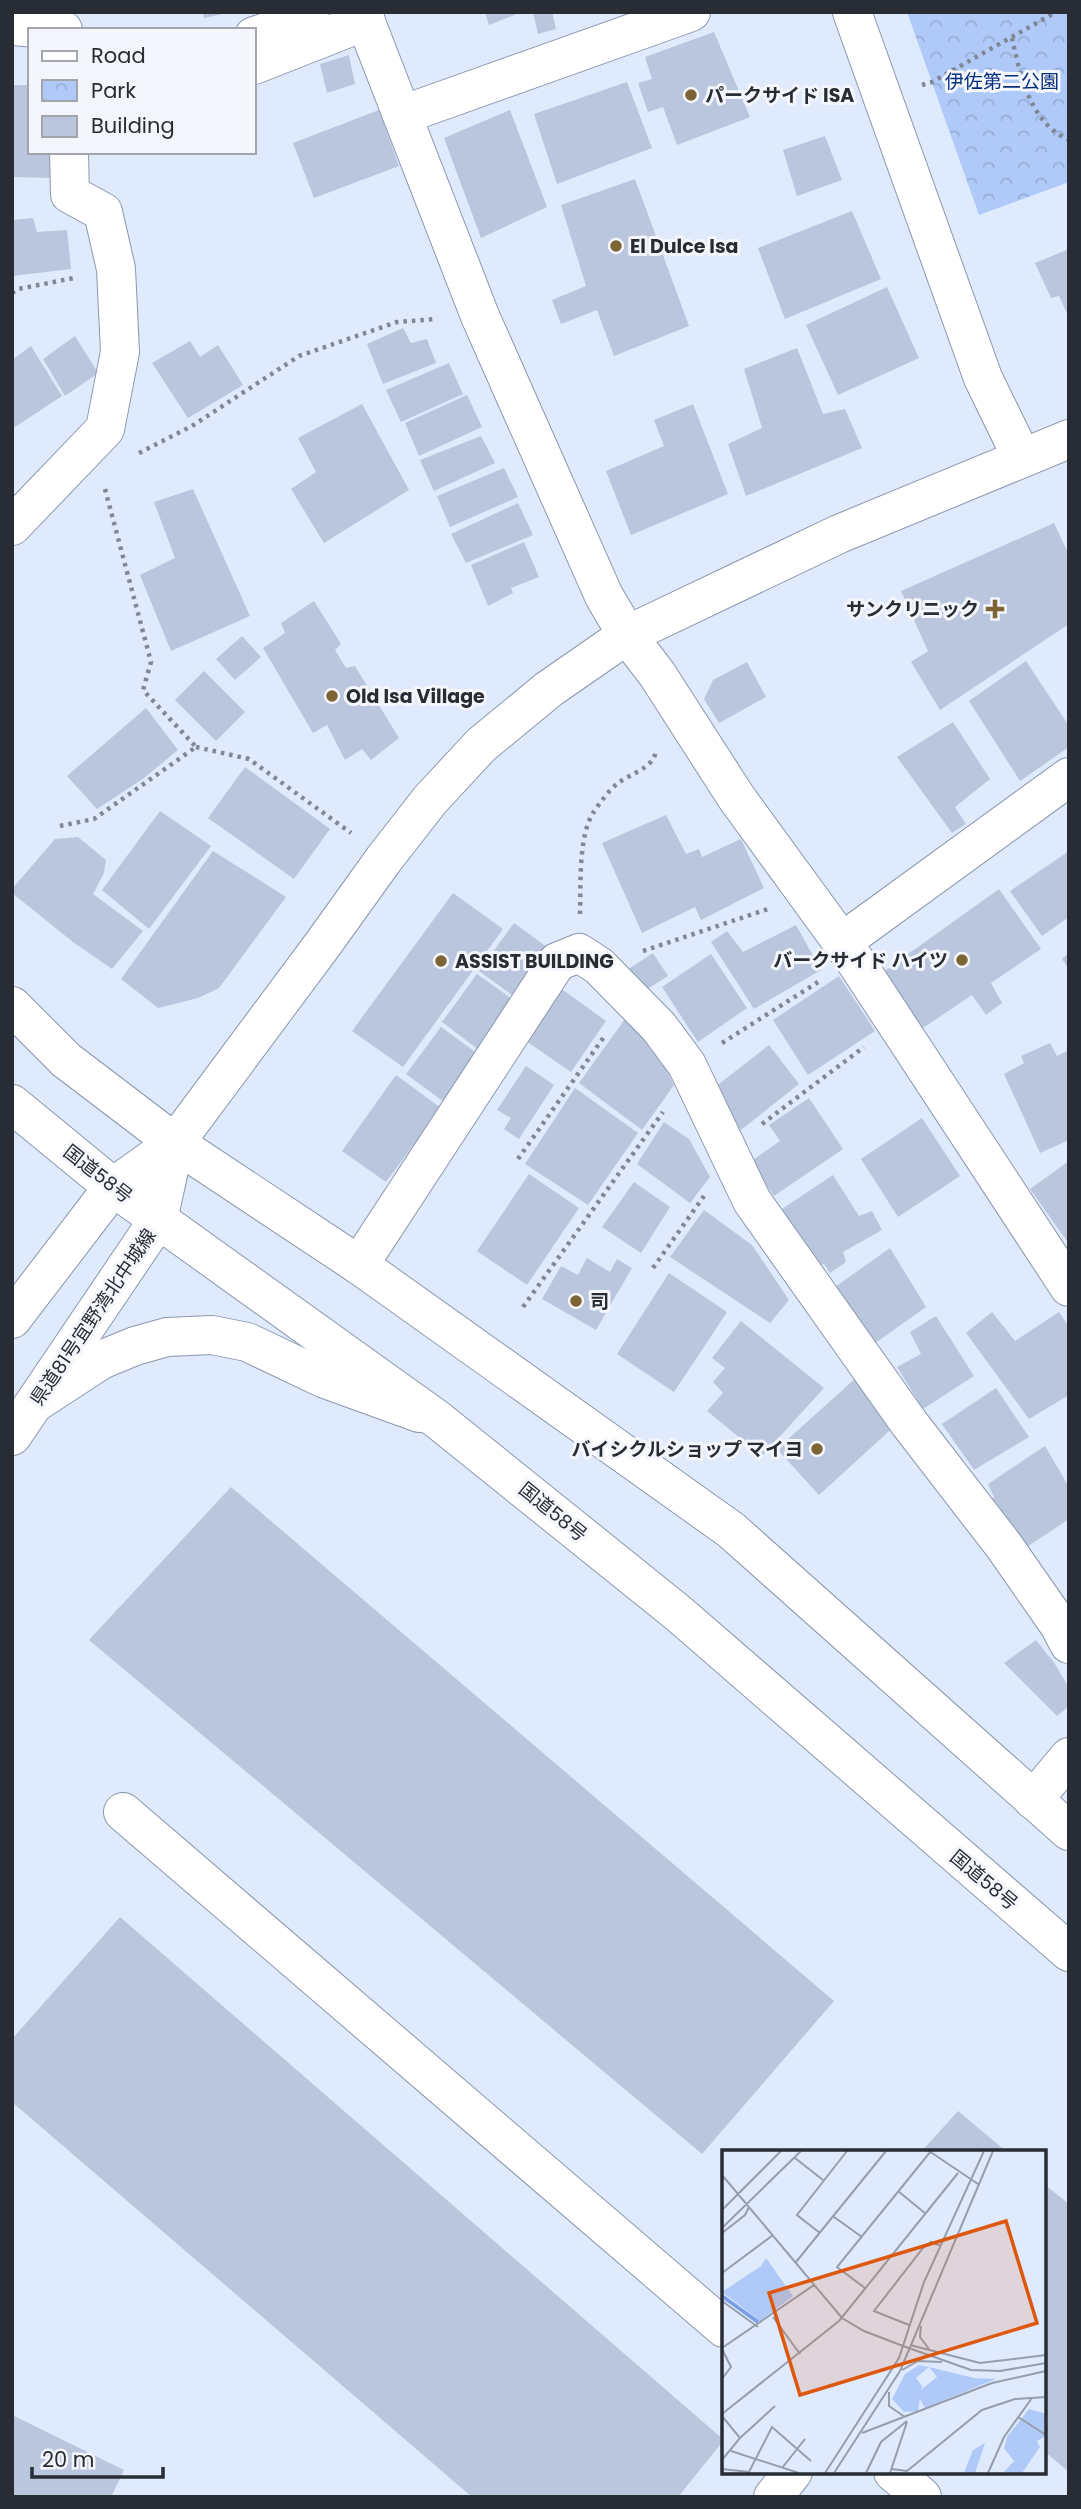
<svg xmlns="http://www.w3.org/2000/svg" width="1081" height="2509" viewBox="0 0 1081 2509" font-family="Poppins,'Noto Sans JP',sans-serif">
  <defs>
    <pattern id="park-crowns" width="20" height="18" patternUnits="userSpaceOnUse" patternTransform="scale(1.75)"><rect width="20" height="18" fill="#afcaf8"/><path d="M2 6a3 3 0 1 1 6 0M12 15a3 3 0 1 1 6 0" fill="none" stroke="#97aed5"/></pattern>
  </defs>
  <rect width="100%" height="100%" fill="#dfeafd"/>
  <polygon fill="url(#park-crowns)" points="907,12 1069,12 1069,182 979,215"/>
  <g fill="#b9c6de">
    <polygon points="203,12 226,12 227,13 204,18"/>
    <polygon points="485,12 522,12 489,25"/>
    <polygon points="533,12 552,12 556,29 538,34"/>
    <polygon points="714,32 750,117 677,145 663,107 648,112 638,83 652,79 645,57"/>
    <polygon points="349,55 355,84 327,93 320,64"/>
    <polygon points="627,82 652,148 557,184 534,114"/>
    <polygon points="12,85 30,85 30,152 52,152 51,178 12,177"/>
    <polygon points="379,110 399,166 314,198 293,143"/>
    <polygon points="510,110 547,207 481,238 444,138"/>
    <polygon points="825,136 842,180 797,196 783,150"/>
    <polygon points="635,179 689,326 614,356 597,310 561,324 552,300 586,286 561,205"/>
    <polygon points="852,211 881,279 785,319 758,248"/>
    <polygon points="33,218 37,232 67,230 71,269 12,276 12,220"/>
    <polygon points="1069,249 1069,318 1059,296 1051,298 1035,263"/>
    <polygon points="887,287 919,358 838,395 806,325"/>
    <polygon points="403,328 411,343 427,339 436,363 383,384 367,344"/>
    <polygon points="75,336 98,373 65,396 43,359"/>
    <polygon points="190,341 200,357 218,345 243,385 188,418 152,363"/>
    <polygon points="31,346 62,396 12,429 12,360"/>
    <polygon points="797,348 823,414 845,409 862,448 746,496 728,444 762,428 744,369"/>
    <polygon points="449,363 463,394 401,422 386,390"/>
    <polygon points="467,395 482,427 419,456 405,423"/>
    <polygon points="362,404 409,490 324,543 291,489 316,472 298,438"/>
    <polygon points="693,404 728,494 631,535 606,471 664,446 654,420"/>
    <polygon points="481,436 495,463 434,491 420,460"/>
    <polygon points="504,468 518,497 450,527 437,496"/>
    <polygon points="193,489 250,616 171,651 140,575 175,558 154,502"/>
    <polygon points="518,503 533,535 466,563 451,534"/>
    <polygon points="1054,523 1069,555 1069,624 940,710 911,662 928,651 901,591"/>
    <polygon points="524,542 539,577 511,588 513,593 488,606 471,565"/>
    <polygon points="314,601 341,644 335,650 346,668 355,666 399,738 371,760 362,749 345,760 327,725 313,733 263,648 285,633 281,623"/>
    <polygon points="242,636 261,657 235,680 216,659"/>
    <polygon points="1026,661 1069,726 1069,747 1020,781 969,701"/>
    <polygon points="747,662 766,697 719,723 704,699 713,680"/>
    <polygon points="204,671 245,712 216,741 175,700"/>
    <polygon points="146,708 178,750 144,778 97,809 67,776"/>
    <polygon points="953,722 990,779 955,807 966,824 952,833 897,757"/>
    <polygon points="245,767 330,829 294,879 208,818"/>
    <polygon points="160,811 211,846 149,929 102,890"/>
    <polygon points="666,815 686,854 699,849 702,857 741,839 764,888 701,920 695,907 642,933 602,843"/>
    <polygon points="78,837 106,860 104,873 93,894 143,931 112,969 73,942 12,893 12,889 55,839"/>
    <polygon points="213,851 286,897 219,988 198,998 158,1008 121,979"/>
    <polygon points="1069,851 1069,917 1042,936 1010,891"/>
    <polygon points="999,889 1041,949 991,983 1002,1003 986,1015 972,995 923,1028 883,972"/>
    <polygon points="453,893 503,929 403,1067 352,1031"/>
    <polygon points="514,923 551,950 516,998 479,971"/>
    <polygon points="796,925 821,970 754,1009 711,942 727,931 743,952"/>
    <polygon points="653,953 668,976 641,993 627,970"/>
    <polygon points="1069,953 1069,969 1062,959"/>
    <polygon points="711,954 747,1008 698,1042 662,987"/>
    <polygon points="477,974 515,1001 479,1050 442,1022"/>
    <polygon points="839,976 875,1031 808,1075 773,1020"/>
    <polygon points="559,987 606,1021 571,1072 523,1039"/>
    <polygon points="625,1019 655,1046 674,1085 642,1130 579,1083"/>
    <polygon points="441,1027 478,1054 444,1102 406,1074"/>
    <polygon points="1050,1043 1057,1056 1069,1050 1069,1140 1040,1153 1004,1074 1024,1063 1021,1056"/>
    <polygon points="769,1045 799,1084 741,1130 710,1091"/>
    <polygon points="526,1066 554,1085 519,1139 504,1129 511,1118 497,1110"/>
    <polygon points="396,1075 441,1108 386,1182 342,1151"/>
    <polygon points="575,1088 638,1133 588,1205 525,1164"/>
    <polygon points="809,1098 843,1149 774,1196 750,1162 780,1141 769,1125"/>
    <polygon points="922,1118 960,1176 898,1217 861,1159"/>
    <polygon points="664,1122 689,1139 710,1177 690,1203 637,1164"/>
    <polygon points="1069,1161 1069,1244 1030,1189"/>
    <polygon points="529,1174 579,1208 527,1285 477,1251"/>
    <polygon points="833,1175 859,1216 872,1211 882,1230 843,1252 846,1262 830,1273 824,1264 817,1266 782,1209"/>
    <polygon points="634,1182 670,1207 641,1253 602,1227"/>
    <polygon points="704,1210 752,1245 789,1300 770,1323 670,1257"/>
    <polygon points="890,1248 926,1307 874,1344 835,1287"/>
    <polygon points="587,1258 610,1272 617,1259 632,1268 596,1330 542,1299 561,1266 578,1275"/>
    <polygon points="669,1273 727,1312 674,1392 617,1354"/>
    <polygon points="992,1312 1015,1341 1059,1312 1069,1327 1069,1395 1029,1419 966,1333"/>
    <polygon points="936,1316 974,1376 923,1409 897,1367 921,1354 910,1332"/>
    <polygon points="741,1321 824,1388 762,1456 707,1411 723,1393 713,1382 725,1368 712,1358"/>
    <polygon points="857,1377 898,1423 819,1495 777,1449"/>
    <polygon points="996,1388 1029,1437 974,1470 942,1424"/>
    <polygon points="1045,1446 1069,1487 1069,1519 1021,1551 990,1502 994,1497 988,1484"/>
    <polygon points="231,1487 834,2001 702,2154 89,1640"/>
    <polygon points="1036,1640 1055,1664 1069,1688 1069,1706 1057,1716 1004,1663"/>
    <polygon points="120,1917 724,2440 678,2497 472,2497 12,2102 12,2039"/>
    <polygon points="958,2111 1007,2152 921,2152"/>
    <polygon points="1044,2184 1069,2204 1069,2472 1044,2451"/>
    <polygon points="12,2415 124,2470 111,2497 12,2497"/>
  </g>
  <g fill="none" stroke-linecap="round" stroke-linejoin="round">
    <g stroke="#8a97ad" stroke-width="40">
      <g id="minor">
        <polyline points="362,12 480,316 604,596 627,635 657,674 736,797 854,959 1069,1287"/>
        <polyline points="852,12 983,378 1022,458"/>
        <polyline points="12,26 63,30"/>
        <polyline points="254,36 310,18"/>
        <polyline points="254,65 366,21"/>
        <polyline points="402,115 691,12"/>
        <polyline points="12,526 105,429 120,352 116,269 103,212 70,194 69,152"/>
        <polyline points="842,942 1069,777"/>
        <polyline points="175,1143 323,944 384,859 430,800 481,745 549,689 627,635 839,534 1069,439"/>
        <polyline points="359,1265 557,962 579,953 599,966 659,1027 687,1065 752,1201 909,1423 1004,1546 1059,1625 1069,1644"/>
        <polyline points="1033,1800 1069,1757"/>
        <polyline points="123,1812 724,2328"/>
        <polyline points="893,2472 922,2497"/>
        <polyline points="773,2497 793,2472"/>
      </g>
    </g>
    <g stroke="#8a97ad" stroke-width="40">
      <g id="major">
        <polyline points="12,1319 113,1187 175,1143"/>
        <polyline points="35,1403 101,1360 135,1346 167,1337 212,1335 247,1342 325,1379 419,1413"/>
        <polyline points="12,1436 158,1220 175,1143"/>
      </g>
    </g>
    <g stroke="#8a97ad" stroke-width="40">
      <g id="highway">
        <polyline points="12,1006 66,1060 175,1143 359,1265 731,1530 1069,1831"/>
        <polyline points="12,1104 113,1187 438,1420 678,1613 1069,1952"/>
      </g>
    </g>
    <g stroke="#808896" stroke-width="4.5" stroke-dasharray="3.5 5" stroke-linecap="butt">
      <path d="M1012 38C1020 75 1030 123 1069 140"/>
      <polyline points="922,85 932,82 1056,12"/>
      <polyline points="12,293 18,289 74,278"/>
      <polyline points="139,453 192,426 299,356 397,322 437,319"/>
      <polyline points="196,747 249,759 351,833"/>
      <polyline points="60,826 94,819 196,747 143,690 151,662 105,489"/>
      <path d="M580 914C581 885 578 838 593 813 599 804 609 790 617 784 630 773 654 769 656 750"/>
      <polyline points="643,951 768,909"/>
      <polyline points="722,1043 818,982"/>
      <polyline points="762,1124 864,1047"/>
      <polyline points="518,1159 606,1034"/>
      <polyline points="653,1268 704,1196"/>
      <polyline points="523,1307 663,1112"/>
    </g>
    <use href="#minor" stroke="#fff" stroke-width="38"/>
    <use href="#major" stroke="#fff" stroke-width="38"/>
    <use href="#highway" stroke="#fff" stroke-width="38"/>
  </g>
  <g fill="#7d6435" stroke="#f4f6fb" stroke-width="2.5">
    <circle cx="691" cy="95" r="7"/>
    <circle cx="616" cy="246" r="7"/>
    <path d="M991.5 598.5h7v7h7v7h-7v7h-7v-7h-7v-7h7z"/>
    <circle cx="332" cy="696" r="7"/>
    <circle cx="962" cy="960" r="7"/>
    <circle cx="441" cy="961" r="7"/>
    <circle cx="576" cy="1301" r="7"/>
    <circle cx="817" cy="1449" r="7"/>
  </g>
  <g text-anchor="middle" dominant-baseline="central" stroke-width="6" stroke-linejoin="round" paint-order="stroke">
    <g font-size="19" fill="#053080" stroke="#f4f6fb">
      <text x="1002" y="81">伊佐第二公園</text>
    </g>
    <g font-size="19" font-weight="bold" fill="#272c35" stroke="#f4f6fb" text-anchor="start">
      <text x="705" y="95">パークサイド ISA</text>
      <text x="630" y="246">El Dulce Isa</text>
      <text x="979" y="609" text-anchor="end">サンクリニック</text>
      <text x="346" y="696">Old Isa Village</text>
      <text x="948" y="960" text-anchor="end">バークサイド ハイツ</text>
      <text x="455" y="961">ASSIST BUILDING</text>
      <text x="590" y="1301">司</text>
      <text x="803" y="1449" text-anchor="end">バイシクルショップ マイヨ</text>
    </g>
    <g font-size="19" fill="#272c35" stroke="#f4f6fb">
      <text transform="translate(98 1174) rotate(38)">国道58号</text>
      <text transform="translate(93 1317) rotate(-56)">県道81号宜野湾北中城線</text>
      <text transform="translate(553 1512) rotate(39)">国道58号</text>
      <text transform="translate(984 1880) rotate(40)">国道58号</text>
    </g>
  </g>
  <g transform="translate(722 2150)">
    <rect width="324" height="324" fill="#dfeafd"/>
    <path d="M197 215 207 217 194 228 200 236 196 261 182 262 170 249 183 224Z" fill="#afcaf8"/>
    <path d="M207 217 252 228 274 229 203 258 195 243 215 227ZM263 293 253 323H242L251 300Z" fill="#afcaf8"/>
    <path d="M307 259 324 264V286L315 291 318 297 300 323H281L292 311 282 298 285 287Z" fill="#afcaf8"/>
    <path d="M44 108 71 146 38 171 0 142 39 116Z" fill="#afcaf8"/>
    <path fill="none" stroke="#789fe5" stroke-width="3.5" d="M0 146 36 172"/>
    <path fill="none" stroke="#959ead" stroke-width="2" d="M207 1 256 34M73 8 101 30M0 25 120 168 142 181 181 196M176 41 204 64M0 60 59 1M112 67 140 87M0 78 79 1M0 83 23 65 27 57M98 83 75 65 125 1M74 112 164 1M0 123 51 85M143 138 115 117 209 1M0 151 36 177M51 167 78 204M187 175 152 161 201 98 209 92 219 96M199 176 198 187 207 199M188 195 258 213 324 205M181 196 249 220 278 221 324 213M0 198 92 135M0 199 9 217 0 229M180 220 196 211 220 212M167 242V256L183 267M0 264 117 171 236 23M0 266 18 288 0 310M296 267 324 285M140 283 270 233 324 221M18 288 53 256M9 301 77 323M60 318 83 289M0 319 27 322 50 277 89 311M170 319 185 321 260 260 293 249 324 247M103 323 177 208 202 132 262 1M112 323 178 221 271 1M144 323 159 292 185 271M168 323 185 272M266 323 282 287 310 248"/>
    <path fill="#de570e" fill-opacity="0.15" stroke="#de570e" stroke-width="3.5" d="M284 71 315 173 78 245 47 143Z"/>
    <rect width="324" height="324" fill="none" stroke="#272c35" stroke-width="3.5"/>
  </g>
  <rect width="1081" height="2509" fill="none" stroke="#272c35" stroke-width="28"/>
  <rect x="28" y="28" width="228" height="126" fill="#f4f6fb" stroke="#a2a5ac" stroke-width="2"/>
  <rect x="42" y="51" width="35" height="10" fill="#ffffff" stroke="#a2a5ac" stroke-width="2"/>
  <text x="91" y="63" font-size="21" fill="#272c35">Road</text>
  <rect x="42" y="80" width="35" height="21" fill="url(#park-crowns)" stroke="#a2a5ac" stroke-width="2"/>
  <text x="91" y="98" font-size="21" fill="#272c35">Park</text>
  <rect x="42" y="116" width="35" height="21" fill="#b9c6de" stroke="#a2a5ac" stroke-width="2"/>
  <text x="91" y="133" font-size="21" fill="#272c35">Building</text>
  <path d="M32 2467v10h131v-10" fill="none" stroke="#272c35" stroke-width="3.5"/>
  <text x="42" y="2467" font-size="21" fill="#272c35" stroke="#f4f6fb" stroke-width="5" paint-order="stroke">20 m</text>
</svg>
